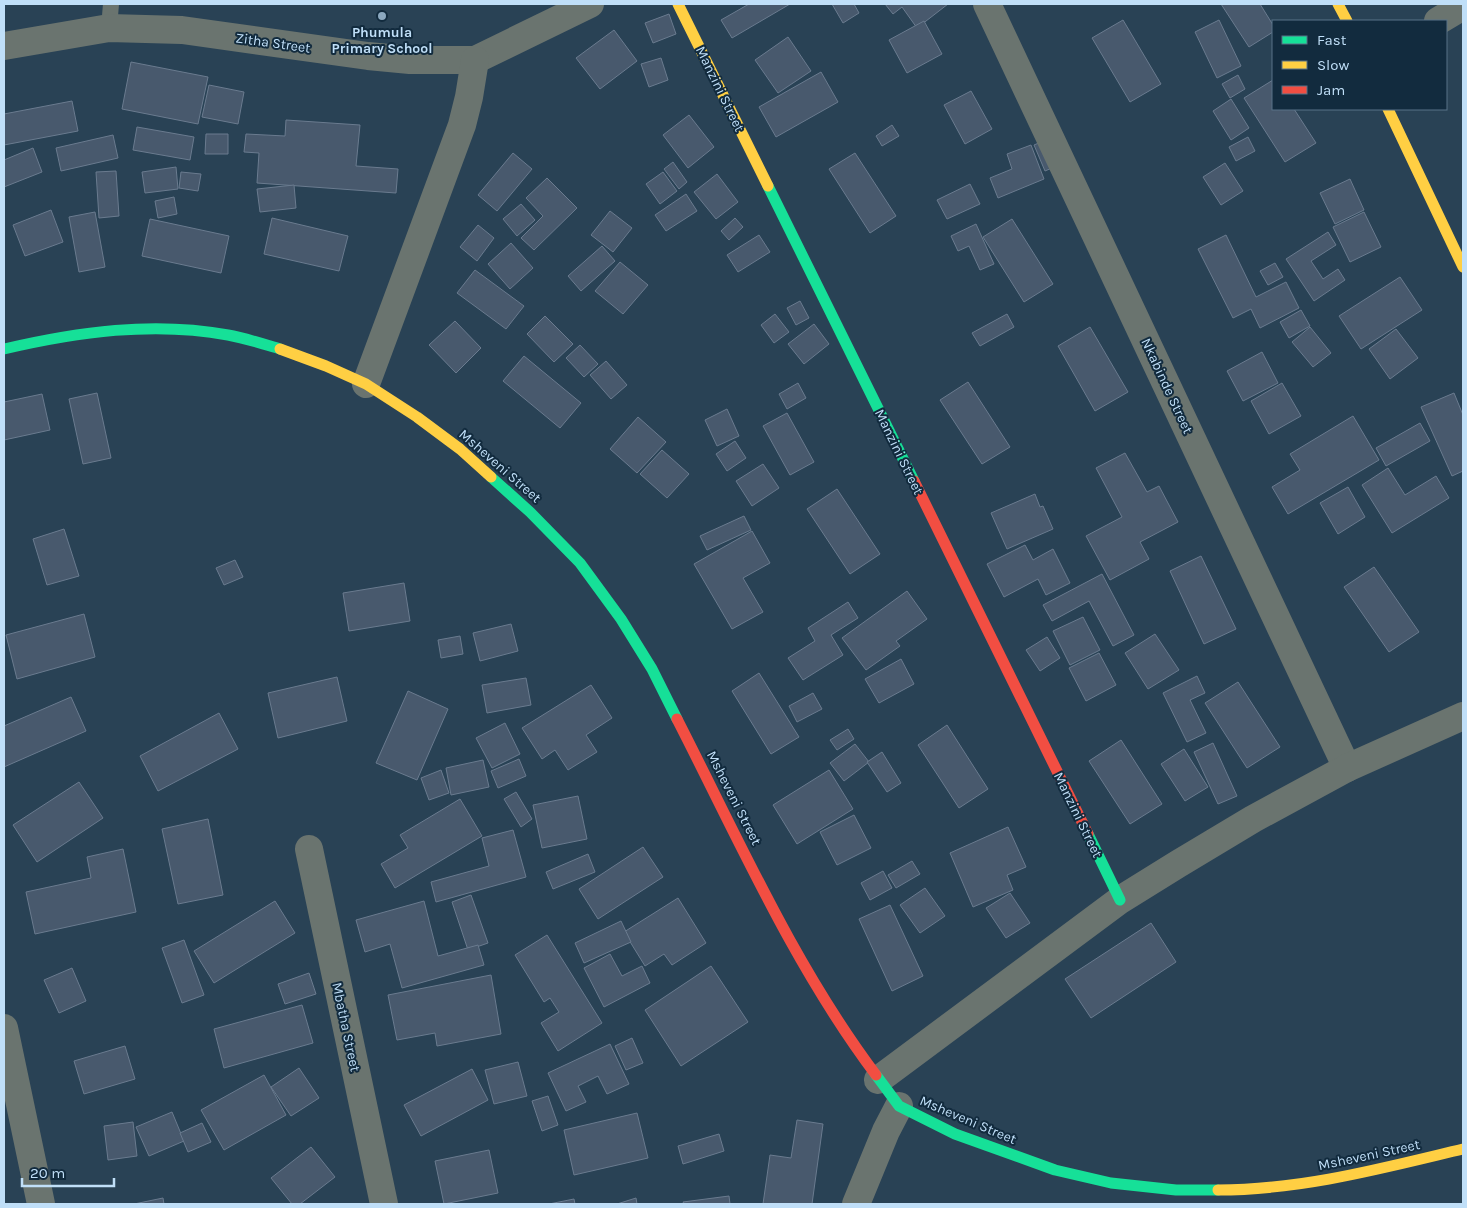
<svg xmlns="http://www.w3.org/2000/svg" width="1467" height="1208" viewBox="0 0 1467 1208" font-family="Karla,sans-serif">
  <rect width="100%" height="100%" fill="#294255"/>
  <g fill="#48596d" stroke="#6a7b8f">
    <polygon points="749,4 790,4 732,38 721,20"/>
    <polygon points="832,4 854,4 859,13 843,23"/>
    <polygon points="885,4 948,4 917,28 902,7 893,14"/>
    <polygon points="1221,4 1260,4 1273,25 1273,32 1249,47"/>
    <polygon points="669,14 676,34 653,43 645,23"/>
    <polygon points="1123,20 1161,84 1130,102 1092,38"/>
    <polygon points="1219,20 1241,66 1217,78 1195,32"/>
    <polygon points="924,21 942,54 907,73 889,40"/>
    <polygon points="614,30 637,61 600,89 576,58"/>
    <polygon points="788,37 811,71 778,93 755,60"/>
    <polygon points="661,58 668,80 649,87 641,64"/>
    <polygon points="131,62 208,77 198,124 122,109"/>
    <polygon points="821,72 838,102 776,137 759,107"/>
    <polygon points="1238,75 1245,89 1230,98 1222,84"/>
    <polygon points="1273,80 1273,109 1294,109 1316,143 1285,162 1244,98"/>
    <polygon points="209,85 244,92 238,124 202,117"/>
    <polygon points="971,91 992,129 965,144 944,105"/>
    <polygon points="1231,99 1249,128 1231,140 1213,111"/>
    <polygon points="72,101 78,131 4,145 4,114"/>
    <polygon points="689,115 714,147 688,168 663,135"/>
    <polygon points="286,120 360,125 356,166 398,169 396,193 257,183 259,153 244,152 246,134 285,136"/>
    <polygon points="892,125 899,136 882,146 876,136"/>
    <polygon points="137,127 194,137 190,160 133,150"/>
    <polygon points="206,134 228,134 228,154 205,154"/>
    <polygon points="113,135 118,158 61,171 56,148"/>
    <polygon points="1055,136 1066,162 1045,171 1034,145"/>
    <polygon points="1248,137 1255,151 1236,161 1229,147"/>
    <polygon points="1031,145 1044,179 998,198 990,178 1012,169 1007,154"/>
    <polygon points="33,148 42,172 4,187 4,160"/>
    <polygon points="513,153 532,169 497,211 478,195"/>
    <polygon points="855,153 896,216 870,233 829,169"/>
    <polygon points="673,162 687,182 679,189 664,169"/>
    <polygon points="1225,163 1243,191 1221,205 1203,177"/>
    <polygon points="176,167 178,189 145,193 142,172"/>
    <polygon points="116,171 119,216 99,218 96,172"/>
    <polygon points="181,172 201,174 198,191 179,188"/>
    <polygon points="663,172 677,191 660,204 646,184"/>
    <polygon points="717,174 738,202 716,219 694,192"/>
    <polygon points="547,178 577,208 534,250 521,238 543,216 526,198"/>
    <polygon points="1350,179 1364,210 1335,224 1320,193"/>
    <polygon points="970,184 980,204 947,219 937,200"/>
    <polygon points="294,185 296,208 260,212 257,189"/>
    <polygon points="686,194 697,211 666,231 655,215"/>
    <polygon points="174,197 177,214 158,218 155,201"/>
    <polygon points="521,204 535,220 517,236 503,219"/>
    <polygon points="51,210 63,242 25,256 13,225"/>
    <polygon points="610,211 632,228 613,252 591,235"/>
    <polygon points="95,212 105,267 79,272 69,217"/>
    <polygon points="1364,212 1381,247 1350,262 1333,227"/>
    <polygon points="272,218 348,236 339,271 264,254"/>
    <polygon points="735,218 743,227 729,240 721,231"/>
    <polygon points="150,219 229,236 221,273 142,256"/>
    <polygon points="1012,219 1053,284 1024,302 983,237"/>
    <polygon points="976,224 994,264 980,270 969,246 958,251 951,236"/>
    <polygon points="478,225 494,238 477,261 460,247"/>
    <polygon points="1328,232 1336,245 1311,261 1323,279 1338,269 1345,280 1314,301 1286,259"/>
    <polygon points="759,235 770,252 738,272 727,255"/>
    <polygon points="1226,235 1256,297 1286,282 1299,308 1260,328 1251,309 1233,318 1198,249"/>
    <polygon points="511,243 533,268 510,289 488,264"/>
    <polygon points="602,246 615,261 581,291 568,276"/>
    <polygon points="620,262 648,285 623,314 595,291"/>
    <polygon points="1275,263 1283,277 1268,285 1260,271"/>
    <polygon points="475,270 524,306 506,329 457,293"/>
    <polygon points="1400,277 1422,310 1361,349 1339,316"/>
    <polygon points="800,301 809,318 796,325 787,308"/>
    <polygon points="1301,310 1310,326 1289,338 1280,322"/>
    <polygon points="775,314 789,332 774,343 761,325"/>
    <polygon points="1007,314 1014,327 980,346 972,333"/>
    <polygon points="545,316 573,344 554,362 527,334"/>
    <polygon points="455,321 481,348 456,373 429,345"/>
    <polygon points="814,324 829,344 804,364 788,344"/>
    <polygon points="1090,327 1128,392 1095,411 1058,346"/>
    <polygon points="1310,327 1331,353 1313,367 1292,342"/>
    <polygon points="1396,329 1418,358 1390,379 1369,349"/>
    <polygon points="580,345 598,364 584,377 566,358"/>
    <polygon points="1262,352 1278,383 1243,401 1227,371"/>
    <polygon points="524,356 581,403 560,428 503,381"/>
    <polygon points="606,361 627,385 611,399 590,375"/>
    <polygon points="968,382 1010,447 982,464 940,400"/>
    <polygon points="798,383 806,398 787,409 779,394"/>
    <polygon points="1282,383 1301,416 1269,434 1251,401"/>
    <polygon points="97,393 111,458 83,464 69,399"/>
    <polygon points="1454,393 1463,415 1463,471 1452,476 1421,407"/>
    <polygon points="42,394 50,430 4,440 4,402"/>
    <polygon points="727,409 739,436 717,446 705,420"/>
    <polygon points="787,413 814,462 790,475 763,426"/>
    <polygon points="1353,416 1379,460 1288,514 1272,487 1300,470 1290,454"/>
    <polygon points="638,417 666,442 637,473 610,449"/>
    <polygon points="1420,423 1430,441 1386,466 1376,448"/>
    <polygon points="735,441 746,458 727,471 716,454"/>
    <polygon points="662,450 689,474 667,498 640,474"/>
    <polygon points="1125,453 1147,492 1159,486 1178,522 1140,542 1149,559 1110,580 1086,536 1122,517 1096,468"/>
    <polygon points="763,464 779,488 752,506 736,481"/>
    <polygon points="1388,468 1405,495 1436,476 1449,498 1392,533 1362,485"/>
    <polygon points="1348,487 1365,517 1338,534 1320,503"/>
    <polygon points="837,489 880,554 850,574 807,509"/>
    <polygon points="1035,494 1040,507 1043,506 1053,529 1007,549 991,513"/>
    <polygon points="744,516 751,530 707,550 700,536"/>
    <polygon points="64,529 79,576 47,585 33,539"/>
    <polygon points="752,531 770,563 743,578 763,612 732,629 694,564"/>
    <polygon points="1025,545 1033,560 1053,549 1070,583 1046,595 1038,579 1004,597 987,564"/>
    <polygon points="1201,556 1236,629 1204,644 1170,571"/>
    <polygon points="235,560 243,577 224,585 216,568"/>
    <polygon points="1374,567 1419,632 1389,652 1344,587"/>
    <polygon points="1102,574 1134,635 1113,646 1089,601 1052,621 1043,605"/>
    <polygon points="404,583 410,621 349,631 343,593"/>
    <polygon points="907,591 927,619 896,641 900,646 866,670 842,638"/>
    <polygon points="848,602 858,618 831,635 843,655 803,680 788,658 815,641 808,628"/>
    <polygon points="84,614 95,657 17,679 6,635"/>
    <polygon points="1083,617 1100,650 1070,665 1053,631"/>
    <polygon points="511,624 518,651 480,661 473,633"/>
    <polygon points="1155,634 1179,670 1148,689 1125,653"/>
    <polygon points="460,636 463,654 441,658 438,640"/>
    <polygon points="1047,637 1060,658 1040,671 1026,650"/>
    <polygon points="1099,653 1116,685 1086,701 1069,668"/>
    <polygon points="901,659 914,684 879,703 865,679"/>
    <polygon points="759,673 799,737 771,754 732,691"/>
    <polygon points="1197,676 1205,693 1190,700 1206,733 1187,742 1163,693"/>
    <polygon points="337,677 347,721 278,738 268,693"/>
    <polygon points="526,678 531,705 487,713 482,685"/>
    <polygon points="1238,682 1280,747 1247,768 1205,703"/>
    <polygon points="591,685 612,718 586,735 597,752 568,770 555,750 542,759 522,728"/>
    <polygon points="408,691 448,709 417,780 376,763"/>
    <polygon points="813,693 822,709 797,722 789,706"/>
    <polygon points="71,697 86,731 4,767 4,726"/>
    <polygon points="219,713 238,749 158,791 140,756"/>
    <polygon points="505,723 520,754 492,768 476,738"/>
    <polygon points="947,725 988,789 959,808 918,745"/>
    <polygon points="848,729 854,739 837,750 830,740"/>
    <polygon points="1121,740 1162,804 1130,824 1089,761"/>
    <polygon points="1213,743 1237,796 1218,804 1194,752"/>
    <polygon points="855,744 869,762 844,781 830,763"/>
    <polygon points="1184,749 1208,787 1185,801 1161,764"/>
    <polygon points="882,752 901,783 887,792 867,762"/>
    <polygon points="519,759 526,776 498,788 491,771"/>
    <polygon points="483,760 489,787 451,795 446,768"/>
    <polygon points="441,770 449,793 429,800 421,778"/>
    <polygon points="829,770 853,809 797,844 773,805"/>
    <polygon points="79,782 103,818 37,862 13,825"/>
    <polygon points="516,792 532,819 521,827 504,799"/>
    <polygon points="578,796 587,839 542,848 533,805"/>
    <polygon points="460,799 482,836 395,888 381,864 408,848 400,835"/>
    <polygon points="854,815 871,848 837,865 820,832"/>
    <polygon points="208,819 223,895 178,904 162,829"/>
    <polygon points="1008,827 1026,867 1007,875 1013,890 973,907 950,853"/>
    <polygon points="513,830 526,877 436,902 431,882 489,866 482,838"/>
    <polygon points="643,847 663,877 598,919 579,889"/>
    <polygon points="123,849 136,912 35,934 26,892 91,878 87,857"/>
    <polygon points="588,854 595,872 553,889 546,872"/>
    <polygon points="912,861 920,874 896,888 888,875"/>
    <polygon points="883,871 892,888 870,900 861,883"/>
    <polygon points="925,888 945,916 920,933 900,905"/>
    <polygon points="1010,893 1030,923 1006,938 986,908"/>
    <polygon points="471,895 488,943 468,950 452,902"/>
    <polygon points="678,898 706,943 672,965 664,954 645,966 624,932"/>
    <polygon points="275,901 295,933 214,983 194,951"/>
    <polygon points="424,901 438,956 478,945 484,965 402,988 390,944 365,952 356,920"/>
    <polygon points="890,905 923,976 892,991 859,919"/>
    <polygon points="621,921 631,942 584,963 575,943"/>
    <polygon points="1151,923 1176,962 1091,1018 1065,979"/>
    <polygon points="547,935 602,1023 558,1051 541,1023 559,1012 550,998 544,1002 515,955"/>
    <polygon points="184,940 204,995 182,1003 162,948"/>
    <polygon points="610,954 622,976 642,966 650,983 604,1007 584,968"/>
    <polygon points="711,966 748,1022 681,1066 645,1010"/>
    <polygon points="72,968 86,1001 59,1013 44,980"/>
    <polygon points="309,973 316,994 285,1004 278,984"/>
    <polygon points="491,975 501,1034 437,1046 435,1033 397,1040 388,995"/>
    <polygon points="302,1005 313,1043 224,1068 214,1029"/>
    <polygon points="632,1038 643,1063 626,1070 615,1046"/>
    <polygon points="610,1044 629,1084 607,1094 598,1076 578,1086 586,1102 566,1111 548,1073"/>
    <polygon points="125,1046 135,1079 84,1094 74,1061"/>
    <polygon points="518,1062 527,1096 494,1104 485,1070"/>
    <polygon points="299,1068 319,1098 291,1116 271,1087"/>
    <polygon points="472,1069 488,1100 421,1136 404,1105"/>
    <polygon points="264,1075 286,1115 224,1150 201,1110"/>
    <polygon points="548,1096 558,1125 542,1131 532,1101"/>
    <polygon points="172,1112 184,1141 149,1156 136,1127"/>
    <polygon points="637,1113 648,1158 574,1175 564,1130"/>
    <polygon points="797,1120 823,1124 812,1204 763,1204 770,1155 791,1158"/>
    <polygon points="133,1122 137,1156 108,1160 104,1126"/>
    <polygon points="202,1123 211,1142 188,1152 180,1133"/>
    <polygon points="719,1134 724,1151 683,1164 678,1146"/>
    <polygon points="311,1147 335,1177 300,1204 292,1204 271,1178"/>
    <polygon points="489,1150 498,1193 444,1204 435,1161"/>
    <polygon points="729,1196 730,1204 684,1204 683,1202"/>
    <polygon points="163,1198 164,1204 134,1204"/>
    <polygon points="636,1198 637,1204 617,1204"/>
    <polygon points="574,1199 575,1204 549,1204"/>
  </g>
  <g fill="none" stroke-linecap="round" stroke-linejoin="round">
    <polyline stroke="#6a746f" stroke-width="16" points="109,28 111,4"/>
    <g stroke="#6a746f" stroke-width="28">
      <polyline points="987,4 1347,768"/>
      <polyline points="1438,21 1463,6"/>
      <polyline points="4,46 109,28 182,30 368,56 410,60 475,60 590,4"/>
      <polyline points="366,384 462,125 469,97 475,60"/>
      <polyline points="309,849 384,1204"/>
      <polyline points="4,1028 41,1204"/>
      <polyline points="878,1080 1120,900 1178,864 1253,819 1347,768 1463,716"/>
      <polyline points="856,1204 886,1131 899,1106"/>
    </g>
    <g stroke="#16e098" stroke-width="11">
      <polyline points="768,186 914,481"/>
      <path d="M4 349C77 332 153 321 228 335 245 338 263 344 280 349"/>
      <polyline points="491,477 530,512 580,563 621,619 652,669 677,719"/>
      <polyline points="1088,834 1120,900"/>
      <polyline points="876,1075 899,1106 955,1134 1055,1170 1111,1183 1176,1190 1218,1190"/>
    </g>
    <g stroke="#ffcf43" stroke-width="11">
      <polyline points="678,4 768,186"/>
      <polyline points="1338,4 1347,21"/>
      <polyline points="1388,109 1463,267"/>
      <polyline points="280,349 326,366 366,384 417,417 460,449 491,477"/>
      <path d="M1218 1190C1302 1190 1383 1168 1463 1149"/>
    </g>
    <g stroke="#f24e42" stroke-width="11">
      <polyline points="914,481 1088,834"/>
      <path d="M677 719C739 840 794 966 876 1075"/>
    </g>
  </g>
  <circle fill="#8ba8bf" stroke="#122b3e" stroke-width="2" cx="382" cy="16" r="5"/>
  <g text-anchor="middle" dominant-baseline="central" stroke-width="4" stroke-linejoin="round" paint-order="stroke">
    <g font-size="14" font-weight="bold" fill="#c0dff8" stroke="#122b3e">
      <text x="382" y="32">Phumula<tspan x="382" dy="16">Primary School</tspan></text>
    </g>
    <g font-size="14" fill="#c0dff8" stroke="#122b3e">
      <text transform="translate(273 43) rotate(8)">Zitha Street</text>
      <text transform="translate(720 89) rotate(64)">Manzini Street</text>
      <text transform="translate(1167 386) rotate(65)">Nkabinde Street</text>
      <text transform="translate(899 452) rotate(64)">Manzini Street</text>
      <text transform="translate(500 466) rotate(41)">Msheveni Street</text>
      <text transform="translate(734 798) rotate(63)">Msheveni Street</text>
      <text transform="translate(1078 815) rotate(64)">Manzini Street</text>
      <text transform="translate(346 1027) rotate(78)">Mbatha Street</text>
      <text transform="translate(968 1120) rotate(23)">Msheveni Street</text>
      <text transform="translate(1369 1155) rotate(-12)">Msheveni Street</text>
    </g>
  </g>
  <rect width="1467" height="1208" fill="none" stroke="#c0dff8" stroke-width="10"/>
  <rect x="1272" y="20" width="175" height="90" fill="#122b3e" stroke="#587388"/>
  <rect x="1282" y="36" width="25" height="8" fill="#16e098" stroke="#587388"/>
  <text x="1317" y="45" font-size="15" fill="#c0dff8">Fast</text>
  <rect x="1282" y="61" width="25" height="8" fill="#ffcf43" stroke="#587388"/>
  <text x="1317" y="70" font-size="15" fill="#c0dff8">Slow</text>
  <rect x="1282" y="86" width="25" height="8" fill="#f24e42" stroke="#587388"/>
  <text x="1317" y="95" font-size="15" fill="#c0dff8">Jam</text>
  <path d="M22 1178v8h92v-8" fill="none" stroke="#c0dff8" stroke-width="2.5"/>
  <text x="30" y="1178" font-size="15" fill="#c0dff8" stroke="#122b3e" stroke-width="4" paint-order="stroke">20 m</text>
</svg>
